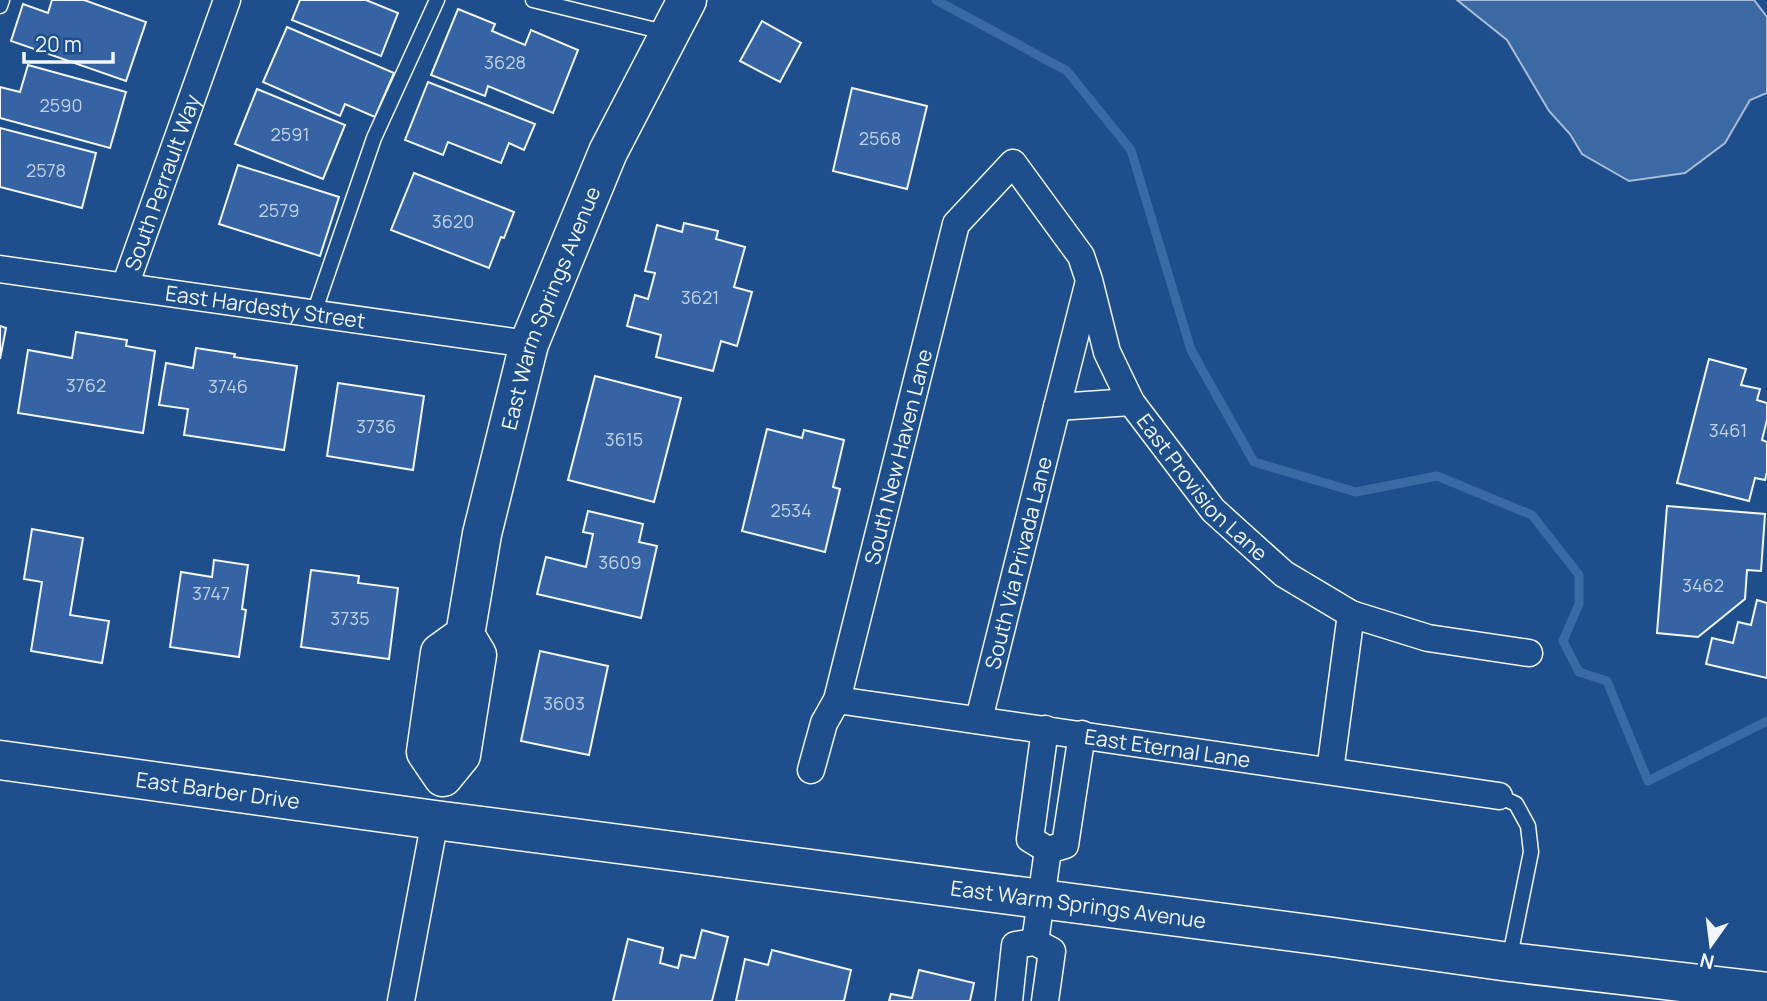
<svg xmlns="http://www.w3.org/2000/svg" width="1767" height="1001" viewBox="0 0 1767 1001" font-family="Manrope,sans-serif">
  <rect width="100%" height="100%" fill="#1f4e8c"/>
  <polygon fill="#3b69a3" stroke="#a8bbd7" stroke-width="2" points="1457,0 1754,0 1767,17 1767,93 1750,100 1725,143 1685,173 1629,181 1582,154 1570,134 1549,111 1507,40"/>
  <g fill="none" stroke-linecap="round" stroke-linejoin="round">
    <polyline stroke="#3b69a3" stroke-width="9" points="936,0 1067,71 1131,150 1191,350 1254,462 1356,492 1437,476 1532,515 1579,575 1579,604 1563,641 1579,672 1607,681 1648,781 1767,721"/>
  </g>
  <g fill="#3563a3" stroke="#f2f6ff" stroke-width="2">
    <polygon points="52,0 84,0 146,22 126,81 11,41 23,4 48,13"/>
    <polygon points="300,0 366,0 398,13 381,56 292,20"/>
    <polygon points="458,9 495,24 492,31 525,45 531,30 578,50 553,113 488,86 485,96 431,75"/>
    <polygon points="762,21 801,43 780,82 740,61"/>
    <polygon points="287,27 394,73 375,117 345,104 340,116 263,82"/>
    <polygon points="28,65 126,92 110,148 0,118 0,87 20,92"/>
    <polygon points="428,82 535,124 524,150 509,143 501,163 448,142 443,155 405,140"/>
    <polygon points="852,88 927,106 907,189 833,171"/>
    <polygon points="257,89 345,125 323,179 235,144"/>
    <polygon points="0,128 96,153 82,208 0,187"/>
    <polygon points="238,165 339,197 320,256 219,224"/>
    <polygon points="414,173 514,212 504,238 501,237 489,268 391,230"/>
    <polygon points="684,223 718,231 716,239 745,247 734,287 752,292 737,346 721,341 713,371 656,357 661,335 627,326 635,295 648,299 655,273 645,271 657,225 682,232"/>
    <polygon points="0,326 6,328 0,359"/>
    <polygon points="76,332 127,340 126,346 155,351 143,433 18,413 28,350 72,358"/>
    <polygon points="196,348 235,354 234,357 297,366 284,450 184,435 188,409 159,405 166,363 193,368"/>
    <polygon points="1709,359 1746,369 1741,385 1760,389 1757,400 1767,403 1767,420 1762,440 1767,442 1767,472 1765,480 1755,478 1749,501 1677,483"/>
    <polygon points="595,376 681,398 654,502 568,480"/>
    <polygon points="338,383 424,396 413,470 327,456"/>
    <polygon points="767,429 802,438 804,430 844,440 833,487 840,489 825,552 742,531"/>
    <polygon points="1667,506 1765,514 1761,571 1747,570 1745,599 1698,637 1657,633"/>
    <polygon points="588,511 643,524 639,542 657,546 641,618 537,594 546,557 586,567 593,534 583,532"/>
    <polygon points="32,529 83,538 70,615 109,621 102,663 31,651 42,582 24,579"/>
    <polygon points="214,560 248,565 242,609 246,610 239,657 170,647 181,572 212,577"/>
    <polygon points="311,570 359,576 358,583 398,588 389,659 301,647"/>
    <polygon points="1757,600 1767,603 1767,678 1706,664 1712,638 1733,643 1738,622 1751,625"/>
    <polygon points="540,651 608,666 589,755 521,741"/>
    <polygon points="702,930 728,937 712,1001 613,1001 628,939 663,948 660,963 678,968 681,955 695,958"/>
    <polygon points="772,950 851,970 844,1001 736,1001 745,959 768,965"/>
    <polygon points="919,970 974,983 970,1001 889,1001 891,994 912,998"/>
  </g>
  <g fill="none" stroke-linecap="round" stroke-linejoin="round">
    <g stroke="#f2f6ff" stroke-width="17">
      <g id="lane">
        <polyline points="533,0 668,33"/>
        <polyline points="0,6 2,0"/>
        <polyline points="314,313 374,138 437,0"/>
        <polyline points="1499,796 1516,804 1528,826 1531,852 1509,961"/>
      </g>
    </g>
    <g stroke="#f2f6ff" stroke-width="29">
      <g id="street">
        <path id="s1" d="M0 269 529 344"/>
        <polyline points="1088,285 1057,407 1131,402"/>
        <path id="s2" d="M125 286 227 0"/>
        <path id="s3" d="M837 700 1499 796"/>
        <path id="s4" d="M979 719 1057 407"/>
        <polyline points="1045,729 1030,839 1048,850 1065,845 1082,734"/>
        <path id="s5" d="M811 770 824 723 837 700 956 224 1013 163 1081 256 1089 280 1107 352 1131 402 1213 510 1284 574 1351 614 1428 638 1529 653"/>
        <polyline points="1330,771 1351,614"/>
        <polyline points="1035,942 1048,850"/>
        <polyline points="401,1001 435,820"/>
        <polyline points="1009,1001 1015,945 1035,942 1052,951 1045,1001"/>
      </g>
    </g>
    <g stroke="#f2f6ff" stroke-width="41">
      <g id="secondary">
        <path id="s6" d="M465 635 440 653 426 752 443 777 461 755 477 655 465 635 482 534 529 344 608 152 687 0"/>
        <path id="s7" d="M0 760 435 820 1332 937 1509 962 1767 992"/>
      </g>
    </g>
    <use href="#lane" stroke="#1f4e8c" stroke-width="14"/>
    <use href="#street" stroke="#1f4e8c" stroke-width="26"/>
    <use href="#secondary" stroke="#1f4e8c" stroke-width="38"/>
  </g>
  <g text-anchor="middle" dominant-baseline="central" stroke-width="5" stroke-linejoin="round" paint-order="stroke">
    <g font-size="18" fill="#c3d1e8">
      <text x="505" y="62">3628</text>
      <text x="61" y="105">2590</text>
      <text x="290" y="134">2591</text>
      <text x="880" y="138">2568</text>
      <text x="46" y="170">2578</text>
      <text x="279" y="210">2579</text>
      <text x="453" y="221">3620</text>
      <text x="700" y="297">3621</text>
      <text x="86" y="385">3762</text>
      <text x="228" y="386">3746</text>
      <text x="376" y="426">3736</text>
      <text x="1728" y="430">3461</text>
      <text x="624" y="439">3615</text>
      <text x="791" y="510">2534</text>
      <text x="620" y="562">3609</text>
      <text x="1703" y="585">3462</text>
      <text x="211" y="593">3747</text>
      <text x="350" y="618">3735</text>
      <text x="564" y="703">3603</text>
    </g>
    <g font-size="21" fill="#f2f6ff" stroke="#1f4e8c">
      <text stroke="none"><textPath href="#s2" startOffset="110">South Perrault Way</textPath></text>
      <text stroke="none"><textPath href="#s1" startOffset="268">East Hardesty Street</textPath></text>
      <text stroke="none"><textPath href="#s6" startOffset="653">East Warm Springs Avenue</textPath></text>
      <text stroke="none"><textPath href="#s5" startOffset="326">South New Haven Lane</textPath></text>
      <text stroke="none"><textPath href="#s5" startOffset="1031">East Provision Lane</textPath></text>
      <text stroke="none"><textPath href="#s4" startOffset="161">South Via Privada Lane</textPath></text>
      <text stroke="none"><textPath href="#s3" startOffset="334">East Eternal Lane</textPath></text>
      <text stroke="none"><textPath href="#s7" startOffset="220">East Barber Drive</textPath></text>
      <text stroke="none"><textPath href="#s7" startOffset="1088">East Warm Springs Avenue</textPath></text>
    </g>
  </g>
  <g transform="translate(1711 945) rotate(194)" stroke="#1f4e8c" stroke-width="5" paint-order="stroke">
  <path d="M0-5L12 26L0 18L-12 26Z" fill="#f2f6ff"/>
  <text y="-10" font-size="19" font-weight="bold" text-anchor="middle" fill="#f2f6ff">N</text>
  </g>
  <path d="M24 52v10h89v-10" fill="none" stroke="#f2f6ff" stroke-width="3.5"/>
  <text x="35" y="52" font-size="21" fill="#f2f6ff" stroke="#1f4e8c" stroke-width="5" paint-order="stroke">20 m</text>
</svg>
